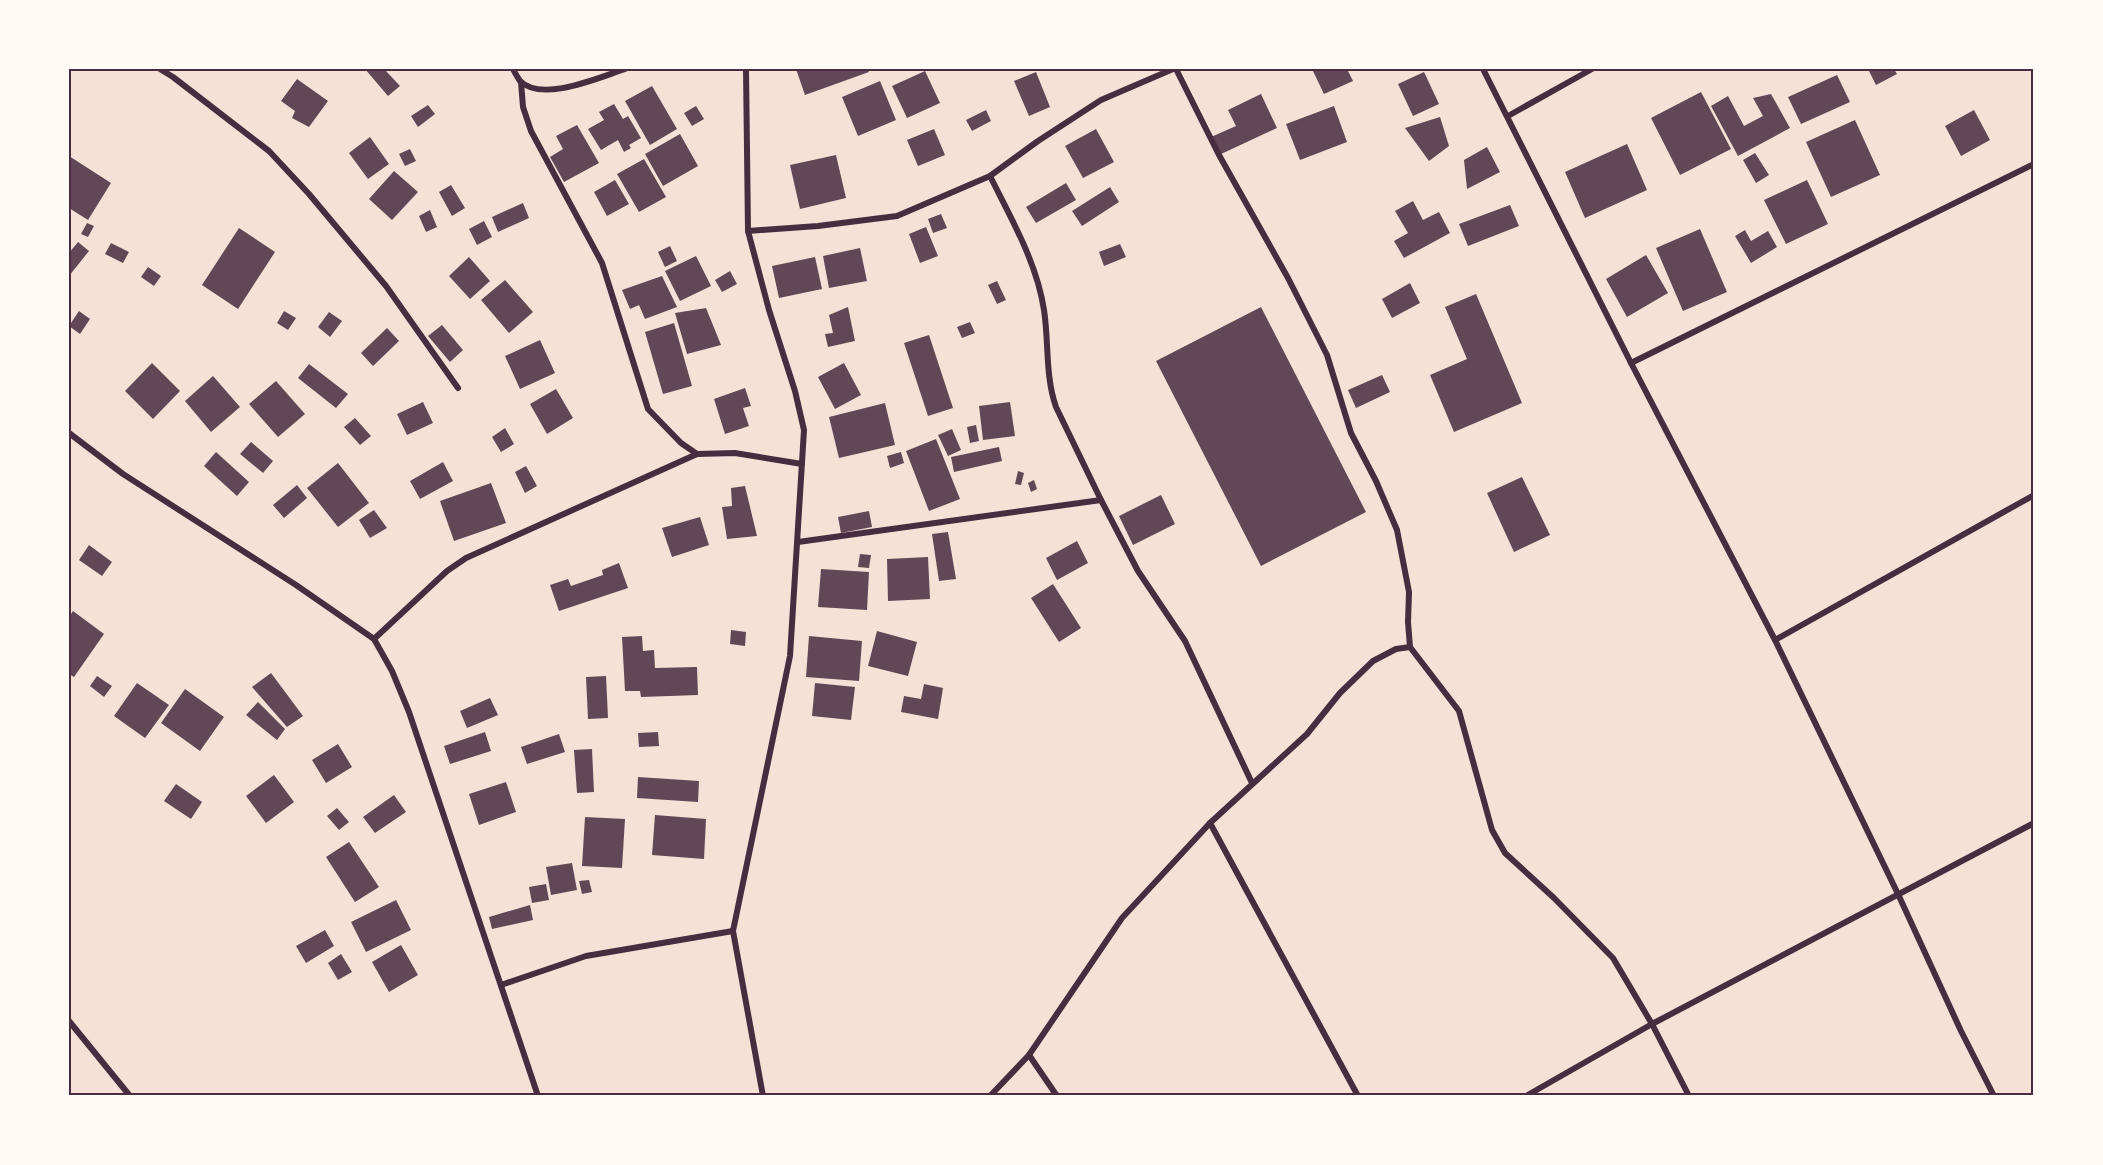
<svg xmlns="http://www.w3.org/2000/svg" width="2103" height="1165" viewBox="0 0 2103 1165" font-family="Signika,sans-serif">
  <rect width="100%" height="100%" fill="#f7e1d7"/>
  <g fill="#644757">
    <polygon points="365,69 388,69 386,71 400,86 388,96"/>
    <polygon points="796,69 867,69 869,72 805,95"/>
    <polygon points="1312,69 1347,69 1353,81 1324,94"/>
    <polygon points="1868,69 1894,69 1897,74 1876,85"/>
    <polygon points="925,71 940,103 907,118 892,86"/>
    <polygon points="1036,72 1050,107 1029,116 1014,81"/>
    <polygon points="1424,72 1439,104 1413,116 1398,84"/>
    <polygon points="1837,75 1850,102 1801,124 1788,97"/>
    <polygon points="297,79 328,101 309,127 292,118 295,111 281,101"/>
    <polygon points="880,81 896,120 858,136 842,97"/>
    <polygon points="652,86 677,129 650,145 625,101"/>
    <polygon points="1701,92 1731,149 1680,175 1651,118"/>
    <polygon points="1261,94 1277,128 1219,155 1211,137 1236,126 1228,110"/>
    <polygon points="1771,94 1790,128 1738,156 1711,106 1728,96 1744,126 1763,116 1753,98"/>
    <polygon points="614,104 623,119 628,116 641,138 629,145 631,148 624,152 618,140 601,150 588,129 604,120 599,112"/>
    <polygon points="428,105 435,114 418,127 411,116"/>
    <polygon points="696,106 704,119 692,126 684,113"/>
    <polygon points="1334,106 1347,142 1300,160 1286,124"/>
    <polygon points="986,110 991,121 972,131 966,120"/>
    <polygon points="1974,110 1990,140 1961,156 1945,126"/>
    <polygon points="1440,117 1449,146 1429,161 1405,128"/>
    <polygon points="1855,120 1880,175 1831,197 1806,142"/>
    <polygon points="577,125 599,163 564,182 550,157 563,149 556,136"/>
    <polygon points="934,129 945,155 918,166 907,140"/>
    <polygon points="1096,129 1114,162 1083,178 1065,146"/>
    <polygon points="680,134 698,166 663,186 645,154"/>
    <polygon points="370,137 389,164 368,179 349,153"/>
    <polygon points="1627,144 1647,190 1585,218 1565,172"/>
    <polygon points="1487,147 1500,172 1467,189 1464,160"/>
    <polygon points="410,149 416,161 405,166 399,154"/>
    <polygon points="1755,153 1769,175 1756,183 1743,160"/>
    <polygon points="836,155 846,198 800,209 790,165"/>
    <polygon points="69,156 111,183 88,220 69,208"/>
    <polygon points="644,159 666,197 639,212 617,174"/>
    <polygon points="394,171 418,192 392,220 369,199"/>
    <polygon points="615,180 629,204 607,216 594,192"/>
    <polygon points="1807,180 1828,224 1786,244 1764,200"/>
    <polygon points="1066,183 1076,200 1036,223 1026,207"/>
    <polygon points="451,185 465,208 452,216 439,192"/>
    <polygon points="1110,187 1119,202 1082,226 1072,211"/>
    <polygon points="1413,201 1423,220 1439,212 1450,233 1404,258 1394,241 1408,233 1395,211"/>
    <polygon points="523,203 529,218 498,232 492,217"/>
    <polygon points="1510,205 1519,226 1468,246 1459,224"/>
    <polygon points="430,210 437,227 426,232 419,216"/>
    <polygon points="941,214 947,228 933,233 928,219"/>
    <polygon points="484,221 492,237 477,245 469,229"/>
    <polygon points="87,223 94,226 88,237 81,234"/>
    <polygon points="926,227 938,256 920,263 909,234"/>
    <polygon points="239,228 275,252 238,309 202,285"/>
    <polygon points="1700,229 1727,292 1683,311 1656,248"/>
    <polygon points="1745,230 1751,241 1768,231 1777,247 1751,263 1735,236"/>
    <polygon points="78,242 89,251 69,276 69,253"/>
    <polygon points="111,243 129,252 123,263 105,254"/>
    <polygon points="1120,244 1126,257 1104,266 1099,252"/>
    <polygon points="670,246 677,261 665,267 658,252"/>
    <polygon points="860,248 867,281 829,288 823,256"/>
    <polygon points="1646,255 1668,293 1627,317 1606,279"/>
    <polygon points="696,256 711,286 680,301 665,271"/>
    <polygon points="469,257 490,281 470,299 449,276"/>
    <polygon points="815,257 822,289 779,298 772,266"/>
    <polygon points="148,267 161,276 154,286 141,277"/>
    <polygon points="730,271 737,284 722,292 715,280"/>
    <polygon points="662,276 677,307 645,319 639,305 630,309 622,290"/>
    <polygon points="505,280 533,312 509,333 481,300"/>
    <polygon points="997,281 1006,300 997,304 988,285"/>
    <polygon points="1410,283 1420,303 1392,318 1382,299"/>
    <polygon points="1476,294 1522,403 1454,432 1430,375 1467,359 1445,307"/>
    <polygon points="848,307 855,341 828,347 825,334 833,333 829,315"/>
    <polygon points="1261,307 1366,512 1261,566 1156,361"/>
    <polygon points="706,308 721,345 687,354 675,313"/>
    <polygon points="79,311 90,319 80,334 69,326"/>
    <polygon points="284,311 296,318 288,330 277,323"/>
    <polygon points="329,312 342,321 330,337 318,327"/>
    <polygon points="970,322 975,333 962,338 957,327"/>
    <polygon points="674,323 692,386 663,394 645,332"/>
    <polygon points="442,325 463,350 450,362 428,336"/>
    <polygon points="387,328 399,341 373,366 361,353"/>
    <polygon points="929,335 953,408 928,416 904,343"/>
    <polygon points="540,340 555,373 520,389 505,356"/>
    <polygon points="152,363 180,391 153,419 125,391"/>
    <polygon points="844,363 861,395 835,409 818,377"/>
    <polygon points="309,364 348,394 336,408 298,378"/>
    <polygon points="1382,375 1390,392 1356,408 1348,390"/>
    <polygon points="213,376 240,407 211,432 185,401"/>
    <polygon points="276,381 305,414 278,437 249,404"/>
    <polygon points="745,388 751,406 743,408 749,426 725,434 714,399"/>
    <polygon points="556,389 573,418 547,434 530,404"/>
    <polygon points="423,402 433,423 407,435 397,414"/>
    <polygon points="1010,402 1015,436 983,440 979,406"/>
    <polygon points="885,403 895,445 839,458 829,417"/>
    <polygon points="355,418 371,436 360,445 344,427"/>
    <polygon points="976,425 979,441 970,443 967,427"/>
    <polygon points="505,428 514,444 501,452 492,437"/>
    <polygon points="952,429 961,450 948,456 938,435"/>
    <polygon points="936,439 960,499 929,511 906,451"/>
    <polygon points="251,442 273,461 263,473 240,454"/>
    <polygon points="999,447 1002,461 954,472 951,457"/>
    <polygon points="216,452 249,482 237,496 204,466"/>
    <polygon points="901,452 904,463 890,468 887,456"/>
    <polygon points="443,462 453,481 420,499 410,481"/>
    <polygon points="338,463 369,503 338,527 307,488"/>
    <polygon points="526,466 537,486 525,493 515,472"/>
    <polygon points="1018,471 1024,473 1021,485 1015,484"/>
    <polygon points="1522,477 1550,535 1514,552 1487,493"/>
    <polygon points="1034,480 1037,489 1031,492 1028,483"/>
    <polygon points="491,483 506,523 454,541 440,501"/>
    <polygon points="297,485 307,498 284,518 273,505"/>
    <polygon points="745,486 757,536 727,539 722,507 732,506 731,488"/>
    <polygon points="1161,495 1175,524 1133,545 1119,516"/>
    <polygon points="374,510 387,528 370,538 359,520"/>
    <polygon points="869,511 872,527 841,533 838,517"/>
    <polygon points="700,517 709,545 672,557 662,528"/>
    <polygon points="948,532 956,579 939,581 932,534"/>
    <polygon points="1077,541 1088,563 1057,580 1046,558"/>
    <polygon points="89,545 112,562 102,576 79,560"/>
    <polygon points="860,554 871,555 869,568 858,567"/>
    <polygon points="928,557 930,599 888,601 887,559"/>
    <polygon points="619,563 628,588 559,611 550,585 568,579 571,586 603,575 602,570"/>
    <polygon points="821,569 869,572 867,610 818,607"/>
    <polygon points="1053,584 1081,628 1059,642 1031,598"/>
    <polygon points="73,611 104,634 74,677 69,674 69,617"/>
    <polygon points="731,630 746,632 745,646 730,644"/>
    <polygon points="877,631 917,642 908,676 868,666"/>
    <polygon points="642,636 643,651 654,650 655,668 697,667 698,695 641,697 640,691 625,691 622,637"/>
    <polygon points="809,636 862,641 859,681 806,677"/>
    <polygon points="271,673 303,716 287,727 252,687"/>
    <polygon points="97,676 112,686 104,697 90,686"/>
    <polygon points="606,676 608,718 588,719 586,677"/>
    <polygon points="137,683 169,705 145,738 114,716"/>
    <polygon points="815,683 855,687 851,720 812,716"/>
    <polygon points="924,684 943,688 938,719 901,712 904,696 921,699"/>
    <polygon points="185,689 224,717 200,751 161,723"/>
    <polygon points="490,698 498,715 467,728 460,711"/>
    <polygon points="258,702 285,729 277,740 246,715"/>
    <polygon points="485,732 491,751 450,764 444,746"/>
    <polygon points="658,732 659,746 639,747 638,733"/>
    <polygon points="559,734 565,752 527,764 521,747"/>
    <polygon points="338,744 352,767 326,783 312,760"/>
    <polygon points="592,749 594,792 577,793 574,750"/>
    <polygon points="274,775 294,802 266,823 246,796"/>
    <polygon points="638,777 699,781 698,802 637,798"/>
    <polygon points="506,782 516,812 479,825 469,794"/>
    <polygon points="176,784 202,802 191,819 164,801"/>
    <polygon points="394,795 406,812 375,833 363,817"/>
    <polygon points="337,808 349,822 339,830 327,816"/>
    <polygon points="655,815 706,819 704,859 652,855"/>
    <polygon points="585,817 625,819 622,868 582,866"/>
    <polygon points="349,842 379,887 355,902 326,857"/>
    <polygon points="572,863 577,890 551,895 546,867"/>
    <polygon points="589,880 592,892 582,894 579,881"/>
    <polygon points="546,884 549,900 532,903 529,887"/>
    <polygon points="396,900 411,930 366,952 351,922"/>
    <polygon points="530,905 533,920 492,929 489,917"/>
    <polygon points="325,930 334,946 306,963 296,946"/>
    <polygon points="401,945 418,975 389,992 372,962"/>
    <polygon points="341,954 352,972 338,980 328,963"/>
  </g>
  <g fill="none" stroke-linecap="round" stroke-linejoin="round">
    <g stroke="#4a2c40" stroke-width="6">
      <polyline points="160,69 173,77 269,151 309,194 386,286 458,388"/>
      <path d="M513 69C515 73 518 78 520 81 542 103 600 77 625 69"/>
      <polyline points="746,69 748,231 769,310 795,391 804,430 790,656 733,931 763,1096"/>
      <polyline points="1176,69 1219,155 1288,278 1327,355 1351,433 1376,481 1397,530 1409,592 1408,622 1410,647 1459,711 1492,830 1505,853 1554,898 1613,958 1652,1024 1689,1096"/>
      <polyline points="1483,69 1631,363 1775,640 1898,894 1961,1031 1994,1096"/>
      <polyline points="521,82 523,107 531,131 602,263 648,409 681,443 697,454"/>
      <polyline points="1508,116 1592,69"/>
      <path d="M990 176C1011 218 1037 263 1044 310 1049 342 1045 376 1056 407L1101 500 1138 571 1185 641 1252 783"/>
      <polyline points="748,231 818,226 897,216 990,176 1038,141 1101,100 1173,69"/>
      <polyline points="1631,363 2034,164"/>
      <polyline points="69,433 123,474 296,585 374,639 392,671 409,712 538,1096"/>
      <polyline points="798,542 1101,500"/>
      <polyline points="374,639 447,571 466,558 697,454 735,453 802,464"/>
      <polyline points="1775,640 2034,495"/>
      <polyline points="1210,823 1358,1096"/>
      <polyline points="501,985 586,956 733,931"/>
      <polyline points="69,1021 130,1096"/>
      <polyline points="1029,1055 1057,1096"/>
      <polyline points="990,1096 1029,1055 1122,918 1210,823 1307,734 1340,693 1373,661 1396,649 1410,647"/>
      <polyline points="1526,1096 1652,1024 2034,823"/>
    </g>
  </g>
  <rect width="2103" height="1165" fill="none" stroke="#fffaf5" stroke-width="141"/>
  <rect x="70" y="70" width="1962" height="1024" fill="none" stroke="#4a2c40" stroke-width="2"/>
</svg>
